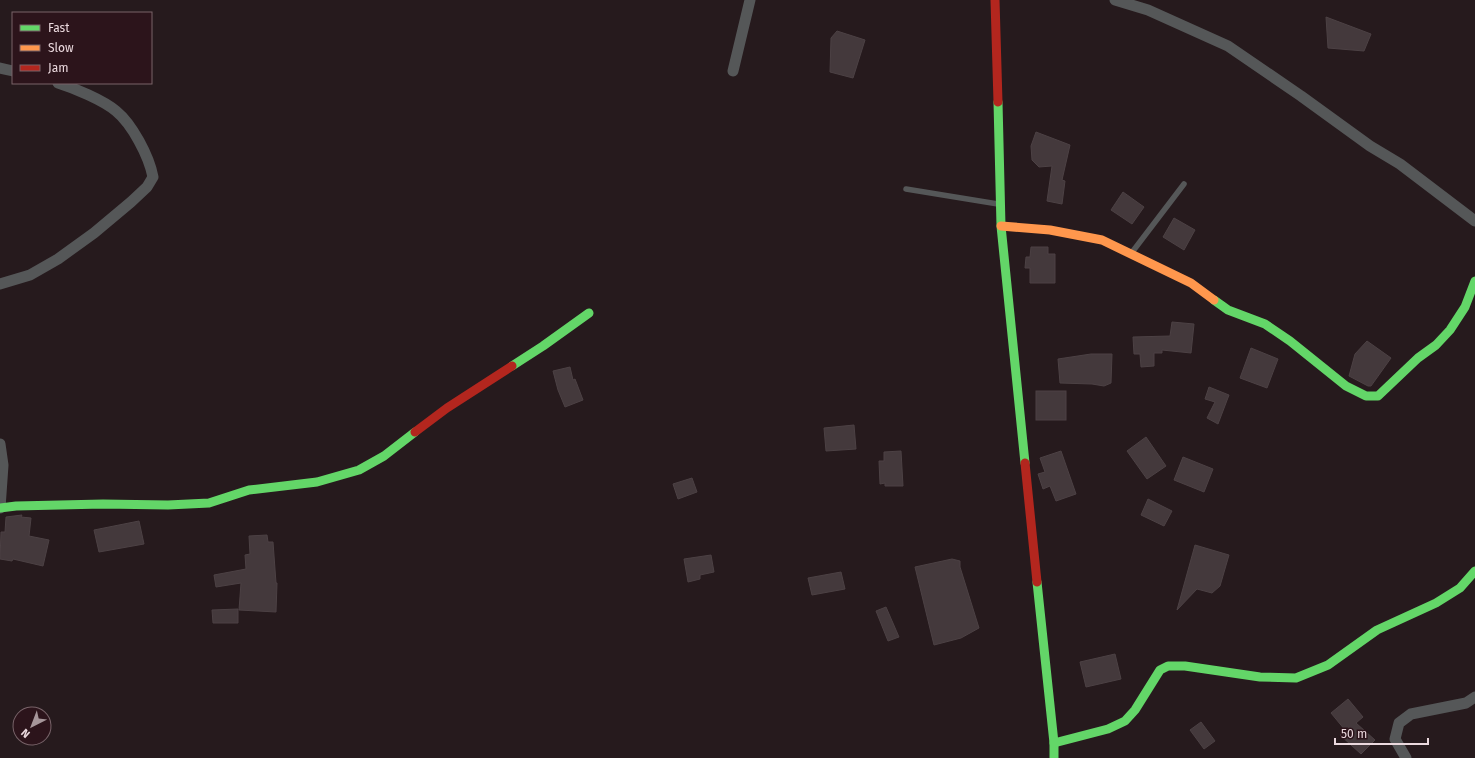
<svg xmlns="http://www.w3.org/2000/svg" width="1475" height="758" viewBox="0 0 1475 758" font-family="'Fira Sans',sans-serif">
  <rect width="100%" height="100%" fill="#261a1d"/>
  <g fill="#44393c" stroke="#4c4144">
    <polygon points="1326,17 1371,34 1364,51 1328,48"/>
    <polygon points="837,31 865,40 853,78 830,72 831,38"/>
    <polygon points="1036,132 1070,145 1062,180 1065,181 1062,204 1047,201 1052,166 1039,167 1032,160 1031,146"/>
    <polygon points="1123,192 1144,207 1132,224 1111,210"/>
    <polygon points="1174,218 1195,230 1184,250 1163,237"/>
    <polygon points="1031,247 1048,247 1048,254 1055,254 1055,283 1030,283 1030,268 1025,268 1026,257 1030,257"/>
    <polygon points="1172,322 1194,324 1191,353 1162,350 1162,353 1154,353 1154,366 1141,367 1140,354 1134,354 1133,337 1170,336"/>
    <polygon points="1367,341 1391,358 1371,386 1368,386 1349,376 1355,354"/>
    <polygon points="1251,348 1278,359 1267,388 1240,378"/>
    <polygon points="1091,354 1112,354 1111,383 1104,386 1092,384 1060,383 1058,359"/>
    <polygon points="570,367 573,380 575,379 583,400 565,407 558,390 553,371"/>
    <polygon points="1209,387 1229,395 1218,424 1207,418 1215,402 1205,399"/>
    <rect x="1036" y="391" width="30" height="29"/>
    <polygon points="854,425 856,449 826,451 824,428"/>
    <polygon points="1146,437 1166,466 1147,479 1127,451"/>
    <polygon points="901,451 903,486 885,486 885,483 880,484 879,461 884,461 884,452"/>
    <polygon points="1061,451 1076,494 1056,501 1050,486 1043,489 1038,474 1045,472 1040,458"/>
    <polygon points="1183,457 1213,469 1204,492 1174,480"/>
    <polygon points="692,478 697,492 678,499 673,484"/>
    <polygon points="1148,499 1172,511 1164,526 1141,515"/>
    <polygon points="22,515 21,517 31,518 29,536 49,540 43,566 13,559 12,561 0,559 1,532 5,532 6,517"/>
    <polygon points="139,521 144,544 99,552 94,530"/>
    <polygon points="267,535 268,542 273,542 276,583 277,583 276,612 239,610 241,583 216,587 214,575 246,569 245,555 250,554 249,536"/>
    <polygon points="1195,545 1229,555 1220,586 1212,593 1197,589 1177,610"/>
    <polygon points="711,555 714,572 700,575 700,579 688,582 684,559"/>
    <polygon points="952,559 960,561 960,567 979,628 961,638 934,645 915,567"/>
    <polygon points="841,572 845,589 812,595 808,578"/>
    <polygon points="886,607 899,637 888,641 876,611"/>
    <polygon points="238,609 238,623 213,623 212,610"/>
    <polygon points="1115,654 1121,679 1086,687 1080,662"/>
    <polygon points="1348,699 1363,717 1356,723 1375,740 1361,754 1340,735 1345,730 1331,713"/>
    <polygon points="1201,722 1215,741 1204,749 1190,730"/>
  </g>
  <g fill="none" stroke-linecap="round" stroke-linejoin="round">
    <g stroke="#555758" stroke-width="5.5">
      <polyline points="906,189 998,204"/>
      <polyline points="1133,251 1184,184"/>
    </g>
    <g stroke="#555758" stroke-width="11">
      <polyline points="1115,0 1148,10 1228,46 1301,96 1370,146 1400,164 1475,221"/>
      <polyline points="0,68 13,71"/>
      <polyline points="733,71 750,0"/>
      <path d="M0 284 30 275 58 259 94 233 131 202 147 187 153 177C149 156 132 124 116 111 103 100 74 88 58 83"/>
      <polyline points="0,444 3,465 0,508"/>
      <polyline points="1406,758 1395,739 1399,723 1411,714 1466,703 1475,697"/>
    </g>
    <g stroke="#63d668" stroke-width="9">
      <polyline points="998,102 1001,226 1025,463"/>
      <polyline points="1214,300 1228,310 1265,324 1290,341 1346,386 1366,396 1378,396 1418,358 1436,345 1450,330 1465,307 1475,281"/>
      <polyline points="512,366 543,346 589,313"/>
      <polyline points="0,508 16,506 103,504 168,505 209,503 249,490 317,482 359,470 384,456 415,432"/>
      <polyline points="1037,582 1054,743 1054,758"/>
      <polyline points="1054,743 1108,729 1125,721 1135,710 1160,670 1168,666 1185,666 1260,677 1296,678 1328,665 1377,630 1436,603 1460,588 1475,571"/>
    </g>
    <polyline stroke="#ff974d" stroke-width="9" points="1001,226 1050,230 1102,240 1191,283 1214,300"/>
    <g stroke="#b3261e" stroke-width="9">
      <polyline points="995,0 998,102"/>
      <polyline points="415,432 447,408 512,366"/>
      <polyline points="1025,463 1037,582"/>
    </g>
  </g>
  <rect x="12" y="12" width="140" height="72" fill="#2c141b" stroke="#786369"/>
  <rect x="20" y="25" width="20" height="6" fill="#63d668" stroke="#786369"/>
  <text x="48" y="32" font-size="12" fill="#ebd9de">Fast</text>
  <rect x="20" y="45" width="20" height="6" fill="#ff974d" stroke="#786369"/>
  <text x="48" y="52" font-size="12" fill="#ebd9de">Slow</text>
  <rect x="20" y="65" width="20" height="6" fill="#b3261e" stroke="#786369"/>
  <text x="48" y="72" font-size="12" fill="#ebd9de">Jam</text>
  <g transform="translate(32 726) rotate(222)"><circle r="19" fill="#2c141b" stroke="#786369"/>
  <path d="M0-3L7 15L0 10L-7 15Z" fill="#a6969a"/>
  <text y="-6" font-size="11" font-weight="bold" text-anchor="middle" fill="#ebd9de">N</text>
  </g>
  <path d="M1335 738v6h93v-6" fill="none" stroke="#ebd9de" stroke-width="2"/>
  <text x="1341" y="738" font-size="12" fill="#ebd9de" stroke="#2c141b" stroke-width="3" paint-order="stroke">50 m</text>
</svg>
